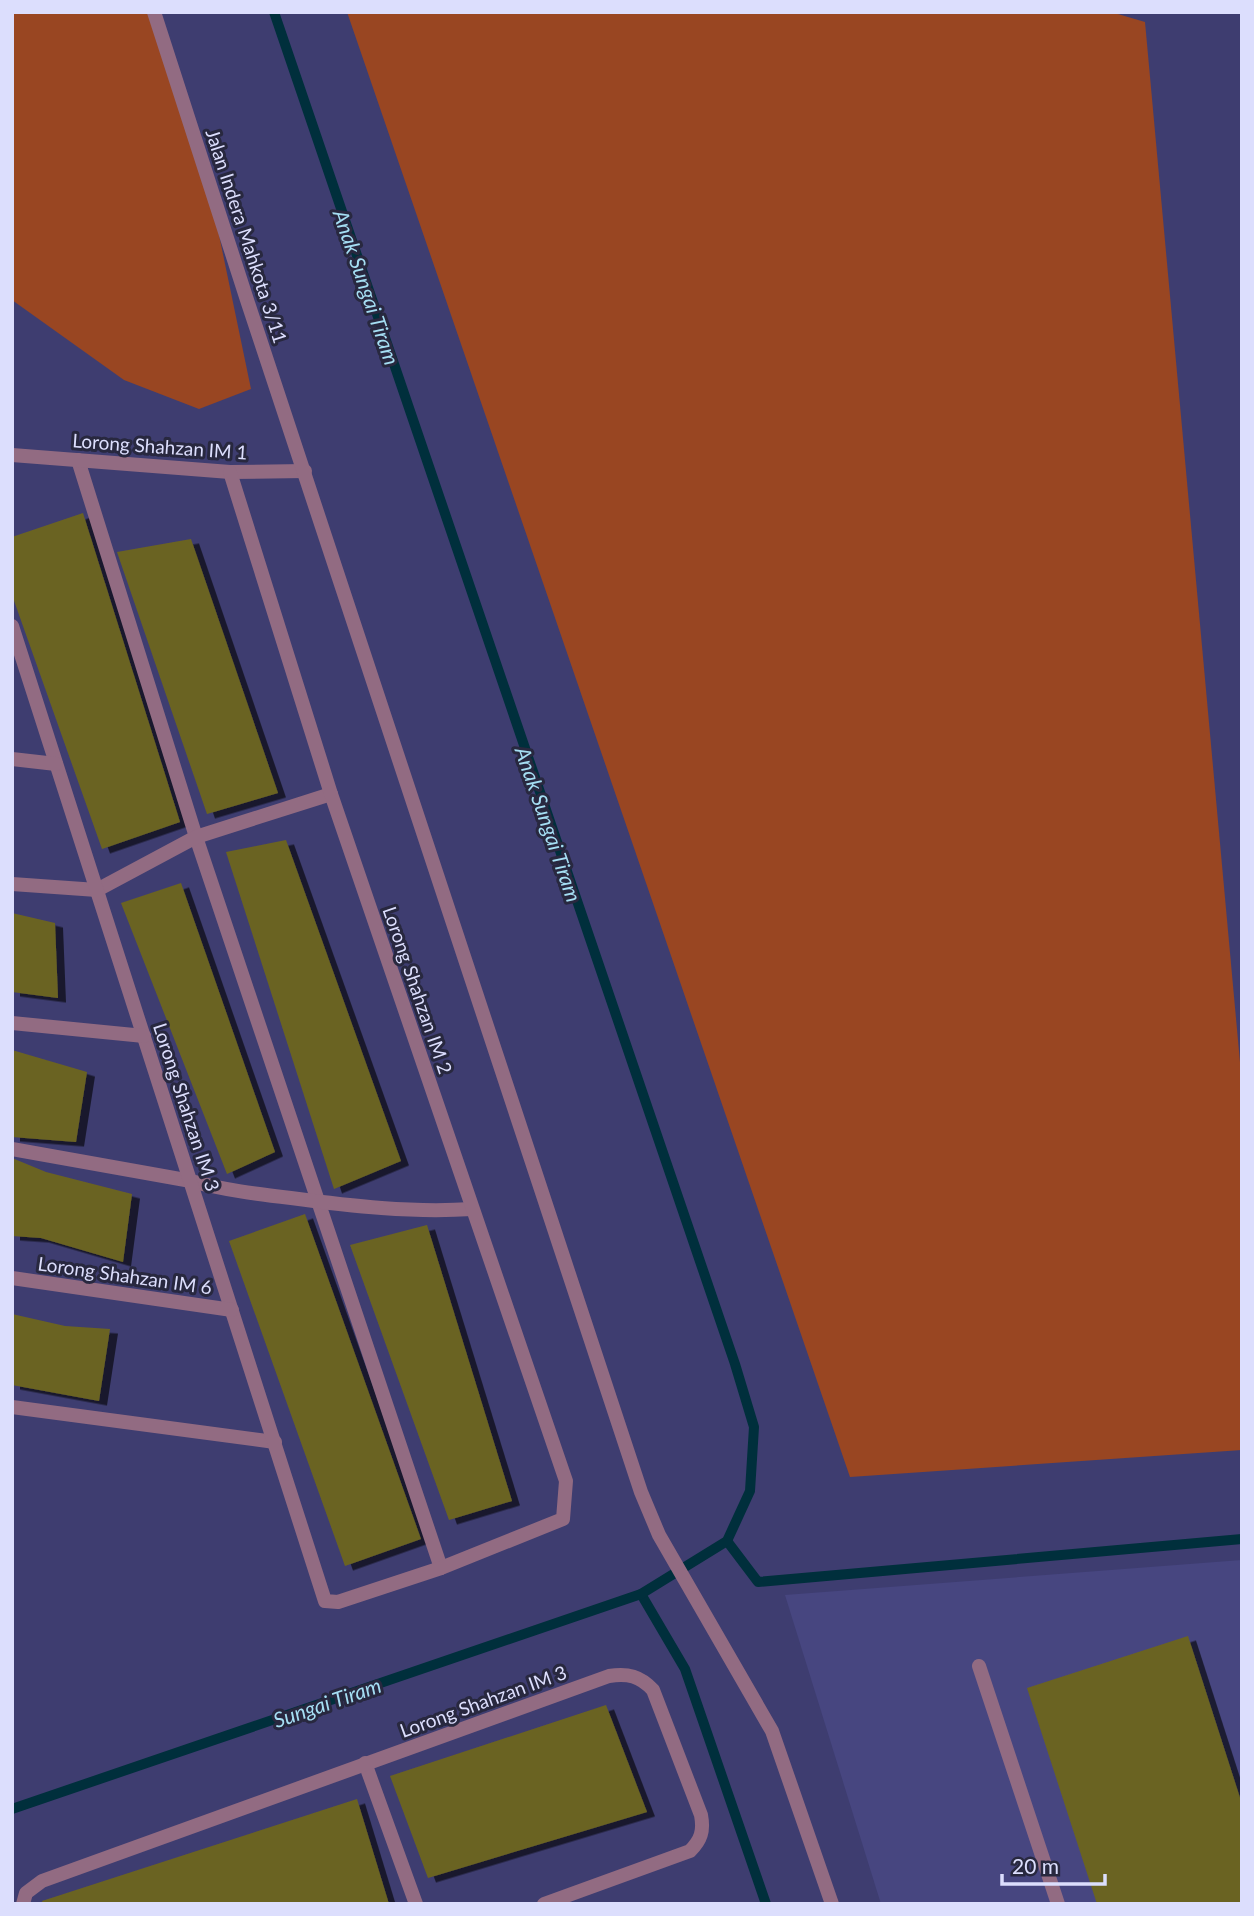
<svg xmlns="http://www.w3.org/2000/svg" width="1254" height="1916" viewBox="0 0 1254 1916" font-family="Lato,sans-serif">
  <defs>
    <filter id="shadow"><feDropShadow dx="8" dy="4.5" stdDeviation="0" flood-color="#0009"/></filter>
  </defs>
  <rect width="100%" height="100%" fill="#3e3d70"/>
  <polygon fill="#474680" points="1242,1560 1242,1904 881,1904 785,1595"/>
  <g fill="#994622">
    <polygon points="12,12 151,12 208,182 251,389 199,409 124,380 12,300"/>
    <polygon points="347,12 1111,12 1145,22 1242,1084 1242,1450 850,1477"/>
  </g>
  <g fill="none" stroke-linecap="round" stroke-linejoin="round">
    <g stroke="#002f3c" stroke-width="10">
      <polyline points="727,1541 758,1582 1242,1539"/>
      <polyline points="641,1594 685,1669 766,1904"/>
      <polyline points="12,1809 641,1594 727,1541 750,1491 754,1427 735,1364 274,12"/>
    </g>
  </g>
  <g fill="#6b6322" filter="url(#shadow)">
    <polygon points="83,513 180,822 102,849 12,595 12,537"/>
    <polygon points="191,539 278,793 207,814 117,552"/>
    <polygon points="286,840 401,1161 334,1189 226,852"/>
    <polygon points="181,883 275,1152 227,1174 121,903"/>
    <polygon points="12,913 55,923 58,998 12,992"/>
    <polygon points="12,1050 87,1072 76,1142 12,1137"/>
    <polygon points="12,1158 46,1172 132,1194 123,1262 41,1238 12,1236"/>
    <polygon points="305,1214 421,1539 345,1566 229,1241"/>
    <polygon points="427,1225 512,1501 449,1520 350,1245"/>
    <polygon points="12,1314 65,1326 110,1329 99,1401 12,1385"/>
    <polygon points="1188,1636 1242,1804 1242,1904 1097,1904 1027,1688"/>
    <polygon points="606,1705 647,1812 428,1878 390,1776"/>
    <polygon points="357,1799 389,1904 43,1904 42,1901"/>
  </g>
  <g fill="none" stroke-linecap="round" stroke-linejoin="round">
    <g stroke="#926b82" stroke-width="14">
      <polyline points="78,460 196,837 441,1568"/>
      <polyline points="12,884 97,890 196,837 331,794"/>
      <path d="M12 1149 191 1181C224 1190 257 1194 291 1198 351 1206 412 1213 472 1209"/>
      <polyline points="12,1407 275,1442"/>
      <polyline points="979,1666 1058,1904"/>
      <polyline points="365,1763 416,1904"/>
    </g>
    <g stroke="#926b82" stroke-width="14">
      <polyline points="12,455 230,472 305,471"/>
      <polyline points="12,626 325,1601 338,1602 441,1568 563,1519 566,1481 331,794 230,472"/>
      <polyline points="12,759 56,764"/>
      <polyline points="12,1023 144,1036"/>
      <polyline points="12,1278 232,1310"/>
      <path d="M23 1904 26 1893 42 1881 609 1676C628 1673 640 1676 653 1690L701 1815C704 1831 701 1840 690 1851L544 1904"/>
    </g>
    <polyline stroke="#926b82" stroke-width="14" points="154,12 247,300 641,1492 659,1535 772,1731 832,1904"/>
  </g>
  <g text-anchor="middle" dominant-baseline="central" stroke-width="6" stroke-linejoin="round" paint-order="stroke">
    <g font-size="19" fill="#dcdefd" stroke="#28283f">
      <text transform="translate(247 236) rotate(72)">Jalan Indera Mahkota 3/11</text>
      <text transform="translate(160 446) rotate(4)">Lorong Shahzan IM 1</text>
      <text transform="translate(418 990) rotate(71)">Lorong Shahzan IM 2</text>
      <text transform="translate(187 1107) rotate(72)">Lorong Shahzan IM 3</text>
      <text transform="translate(125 1275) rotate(8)">Lorong Shahzan IM 6</text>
      <text transform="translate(483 1701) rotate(-20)">Lorong Shahzan IM 3</text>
    </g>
    <g font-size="21" font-style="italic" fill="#a5def3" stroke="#28283f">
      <text transform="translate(367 287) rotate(71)">Anak Sungai Tiram</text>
      <text transform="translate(549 824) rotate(71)">Anak Sungai Tiram</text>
      <text transform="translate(327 1702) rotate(-19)">Sungai Tiram</text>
    </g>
  </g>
  <rect width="1254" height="1916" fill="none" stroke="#dcdefd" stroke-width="28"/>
  <path d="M1002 1874v10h103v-10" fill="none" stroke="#dcdefd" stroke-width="3.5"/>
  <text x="1012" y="1874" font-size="21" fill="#dcdefd" stroke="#28283f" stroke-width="5" paint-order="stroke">20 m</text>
</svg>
